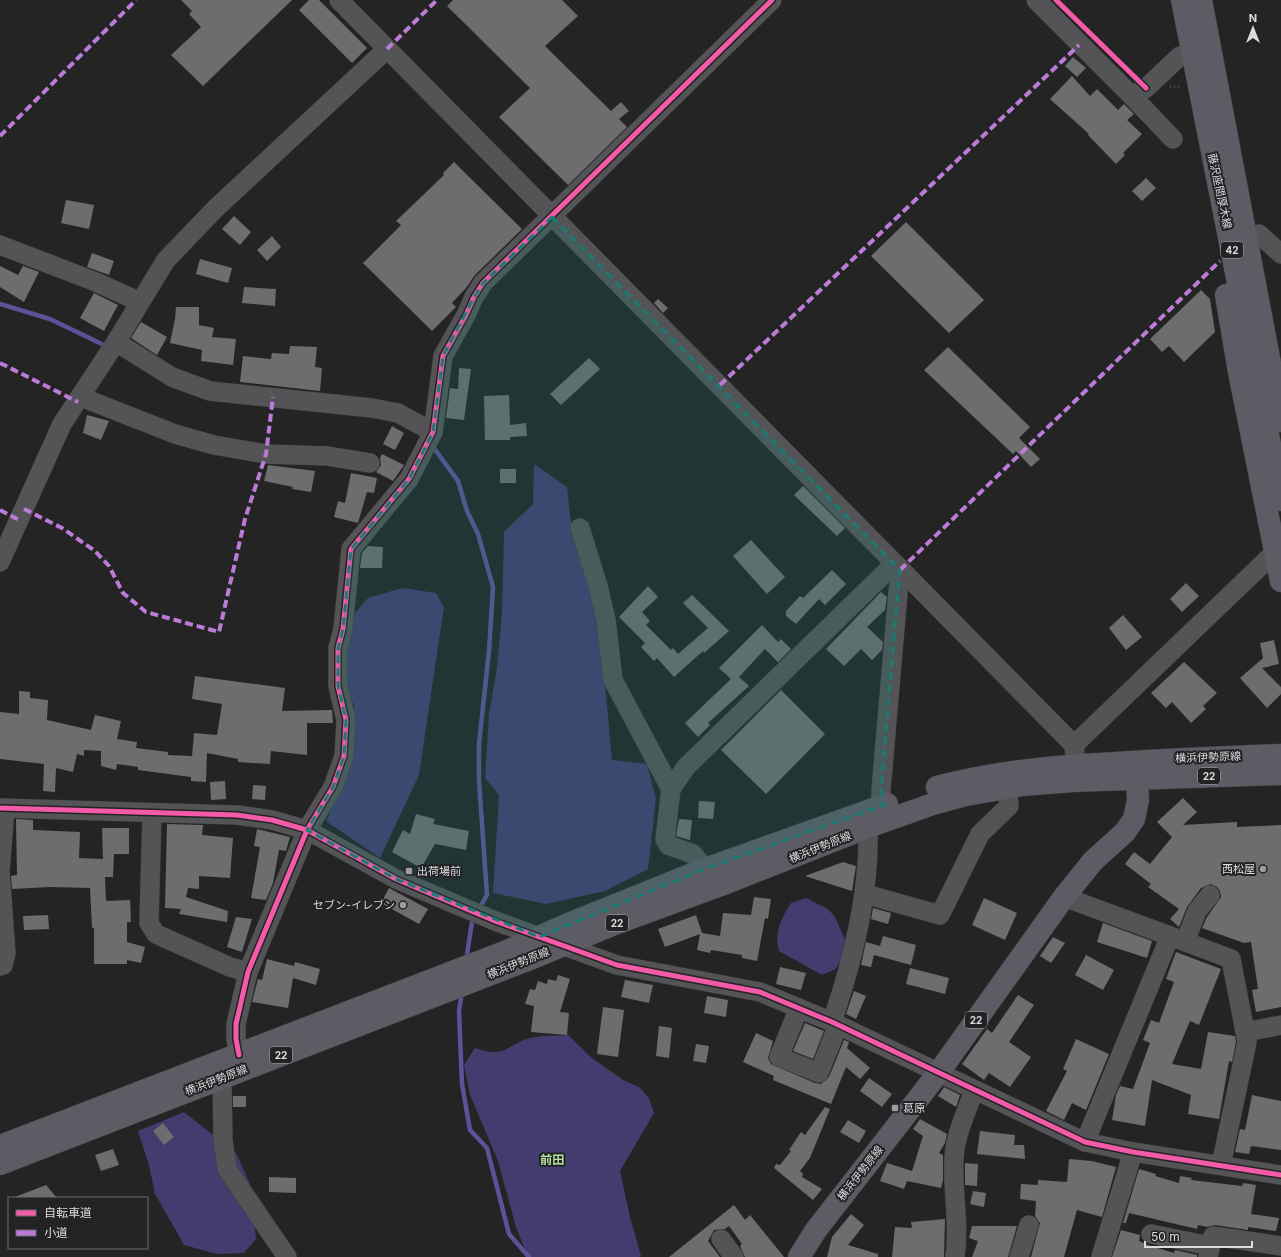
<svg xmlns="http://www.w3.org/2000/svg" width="1281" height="1257" viewBox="0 0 1281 1257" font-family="Inter,'Noto Sans JP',sans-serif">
  <rect width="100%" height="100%" fill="#242425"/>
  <g fill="#433c6f">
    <polygon points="534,464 567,487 570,516 594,608 605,684 612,760 647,764 656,799 648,869 605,891 546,904 493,893 499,795 485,778 489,714 497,668 502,613 504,532 533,504"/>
    <polygon points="402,588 436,593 444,607 419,775 380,858 326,821 350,768 354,705 345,689 346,649 355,613 368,598"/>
    <path d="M806 898 828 909 835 917 845 939 842 958 836 969 822 975 779 951C774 933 781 919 791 903Z"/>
    <path d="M568 1035 592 1058 623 1080 639 1087 649 1098 654 1113 620 1171 630 1217 641 1256 639 1257H528L516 1227 498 1161 470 1095 464 1065 475 1048C507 1059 505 1045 530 1038 542 1035 556 1036 568 1035Z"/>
    <polygon points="184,1112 236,1153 250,1184 256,1239 244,1253 217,1254 184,1245 155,1194 149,1165 138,1131"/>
  </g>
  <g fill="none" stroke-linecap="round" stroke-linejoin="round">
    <g stroke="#5b5297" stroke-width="4.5">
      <polyline points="0,304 50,319 108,347"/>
      <polyline points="431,444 458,481 467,511 478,534 493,587 489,651 479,744 479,781 487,895 479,909"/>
      <polyline points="466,961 472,922 474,917"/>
      <polyline points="462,992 459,1011 462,1084 470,1130 487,1148 509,1234 529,1257"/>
    </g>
  </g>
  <g fill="#6d6d6f">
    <polygon points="181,0 292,0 203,86 171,55 201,27 189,14 192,11"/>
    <polygon points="309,0 319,0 367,48 352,63 299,10"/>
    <polygon points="453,0 562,0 578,16 545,46 611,111 621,102 629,111 619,119 627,127 568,185 499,117 530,88 447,6"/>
    <polygon points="1073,57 1086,68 1077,77 1065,66"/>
    <polygon points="1072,76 1090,96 1097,89 1118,110 1124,104 1134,114 1127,120 1142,134 1123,153 1125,155 1116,164 1088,135 1089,134 1050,99"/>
    <polygon points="454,162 522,229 475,275 466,288 452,303 456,307 432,331 363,263 401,225 396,221 444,175 443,173"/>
    <polygon points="1146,178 1156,188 1142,201 1132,191"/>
    <polygon points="66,200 94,205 89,229 61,223"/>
    <polygon points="234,216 251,232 240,245 222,229"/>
    <polygon points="906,222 984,300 949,333 871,256"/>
    <polygon points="272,236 281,247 267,261 257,250"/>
    <polygon points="92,253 114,261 109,275 87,267"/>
    <polygon points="200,259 232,268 228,283 196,274"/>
    <polygon points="0,266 18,275 23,266 39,272 24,302 0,287"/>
    <polygon points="244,287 276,289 275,306 242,303"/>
    <polygon points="1201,290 1210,299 1215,332 1184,362 1169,346 1162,352 1150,339"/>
    <polygon points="94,293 118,305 104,331 80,318"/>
    <polygon points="658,299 668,308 663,313 654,303"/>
    <polygon points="176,307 199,307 199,325 214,328 212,337 236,339 233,365 201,361 202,350 170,343 175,319"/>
    <polygon points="141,322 167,337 157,355 131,338"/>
    <polygon points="290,346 317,347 315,367 322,368 320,391 240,382 243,356 271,359 272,353 289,354"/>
    <polygon points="948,347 1030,427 1019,438 1040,459 1031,467 1016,451 1013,454 924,370"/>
    <polygon points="589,358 600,369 561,405 550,394"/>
    <polygon points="459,368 471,369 464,420 446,418 450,388 458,389"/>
    <polygon points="509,395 510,425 526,423 527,436 510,437 510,440 485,440 484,396"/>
    <polygon points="87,415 109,421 101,440 83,433"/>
    <polygon points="392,426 404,433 395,450 383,444"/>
    <polygon points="382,454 404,465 393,481 376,472 381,465 380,458"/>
    <polygon points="268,465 315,471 311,492 292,489 293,487 264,481"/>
    <rect x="500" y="469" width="16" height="14"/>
    <polygon points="351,473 377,478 374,493 367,492 358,523 334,517 338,501 345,503"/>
    <polygon points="803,486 845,528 837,536 794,495"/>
    <polygon points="751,540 785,577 767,594 733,556"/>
    <polygon points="368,546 383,547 382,568 360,568 362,553"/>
    <polygon points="832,570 846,584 825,605 819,599 796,624 786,616 786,611 800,596 803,598"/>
    <polygon points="1186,583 1199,596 1182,612 1170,599"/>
    <polygon points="648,586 658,597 642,612 650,621 646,625 671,650 673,648 678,654 708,628 683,603 692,595 729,631 704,653 703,651 674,677 657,658 654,661 641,647 645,643 619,617"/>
    <polygon points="881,592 887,597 885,610 867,627 883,642 882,650 872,660 861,649 844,666 826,649"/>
    <polygon points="1123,615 1142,637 1126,650 1109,628"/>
    <polygon points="762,625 778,642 781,639 791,649 778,662 765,649 739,677 749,686 708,723 710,725 698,737 685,723 731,679 719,668"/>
    <polygon points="1274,640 1279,664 1262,668 1281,687 1281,694 1267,708 1240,678 1263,658 1260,643"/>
    <polygon points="1184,662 1217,693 1203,706 1206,709 1191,723 1172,702 1166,708 1151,693"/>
    <polygon points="195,676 285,688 282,711 332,710 333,723 307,723 307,755 271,751 270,764 238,762 238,759 207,753 206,782 191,781 191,777 138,770 138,767 117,764 116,770 101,766 101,751 84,750 84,756 77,754 73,772 56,768 55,792 43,791 44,764 0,759 0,712 19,714 19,691 30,692 30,698 48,700 47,720 91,730 95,715 121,721 117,739 137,742 136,748 168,752 168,755 192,756 194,733 217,735 222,704 192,699"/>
    <polygon points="781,690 825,734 766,794 721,750"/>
    <polygon points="225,781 226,799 211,800 210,782"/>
    <polygon points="253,785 266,786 265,800 252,799"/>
    <polygon points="1183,798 1197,812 1183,825 1237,822 1237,827 1281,825 1281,1007 1256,1012 1252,990 1258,989 1251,942 1244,943 1202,928 1207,917 1221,897 1220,891 1217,887 1211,884 1201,888 1187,907 1179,927 1170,919 1179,909 1148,887 1151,884 1125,864 1134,852 1150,864 1172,837 1157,822"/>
    <polygon points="699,801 715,802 713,819 698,818"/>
    <polygon points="416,814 435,819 433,824 469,831 466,850 435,844 421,868 392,852 403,830 410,834"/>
    <polygon points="16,819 33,820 33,830 80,832 79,858 103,859 102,828 129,828 129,854 114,854 113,877 105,877 106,901 130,900 131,922 127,922 127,942 145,947 141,963 127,960 127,964 94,964 94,928 92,928 90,888 50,887 12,889 11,876 17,875"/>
    <polygon points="679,819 692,820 690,840 676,836"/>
    <polygon points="167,824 203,825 202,835 233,838 230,878 199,876 199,889 188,888 186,897 228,911 227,922 179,914 181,909 165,908"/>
    <polygon points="257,829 290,837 286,851 279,850 273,883 266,900 251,898 260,847 254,846"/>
    <polygon points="843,862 856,866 852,891 805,876"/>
    <polygon points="389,888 428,909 419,924 381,903"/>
    <polygon points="754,897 771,899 768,919 765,918 757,961 742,958 742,955 711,950 710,953 697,950 700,934 665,947 658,929 696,915 702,933 720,936 723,913 751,915"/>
    <polygon points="984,898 1017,913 1005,940 972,925"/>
    <polygon points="873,908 891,913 888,924 871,919"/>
    <polygon points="48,915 49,929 24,930 23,916"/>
    <polygon points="236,917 252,919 242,952 227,947"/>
    <polygon points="1103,923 1152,941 1147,958 1097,942"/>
    <polygon points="883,936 916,945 911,965 874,955 871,967 861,965 866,942 880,946"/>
    <polygon points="1053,937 1065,943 1051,963 1040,956"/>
    <polygon points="1176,952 1221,969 1199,1025 1190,1021 1172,1064 1201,1069 1208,1032 1235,1036 1236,1042 1232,1062 1229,1061 1219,1119 1188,1114 1191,1095 1152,1080 1145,1126 1112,1120 1116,1095 1120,1086 1133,1089 1150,1043 1143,1040 1151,1020 1159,1023 1174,982 1166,979"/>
    <polygon points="1086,955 1114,970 1103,990 1075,975"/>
    <polygon points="267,959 294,966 295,962 320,969 316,985 293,978 288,1008 252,1002 258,979 262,980"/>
    <polygon points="780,967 806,973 801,990 776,984"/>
    <polygon points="910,968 949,978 945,994 906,984"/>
    <polygon points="558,975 570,979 560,1012 569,1013 567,1035 531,1032 534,1006 525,1004 530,989 535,990 538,981 547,984 548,979 556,981"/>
    <polygon points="625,980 653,985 649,1003 621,997"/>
    <polygon points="854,991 866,996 856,1019 846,1014"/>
    <polygon points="1018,995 1034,1005 1009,1042 1031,1057 1010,1087 989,1073 984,1080 962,1064 987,1029 992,1033"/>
    <polygon points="707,996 728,1000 726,1017 704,1013"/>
    <polygon points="603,1007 624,1010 618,1057 597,1054"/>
    <polygon points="805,1023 824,1031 813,1059 793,1051"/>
    <polygon points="659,1026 672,1028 669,1058 656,1056"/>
    <polygon points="756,1033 773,1041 768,1058 771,1064 815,1083 821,1084 829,1077 844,1040 849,1042 847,1048 870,1068 860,1079 846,1067 831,1104 773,1080 774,1076 743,1062"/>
    <polygon points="1076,1039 1109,1054 1086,1110 1072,1103 1064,1120 1046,1111 1067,1071 1063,1069"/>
    <polygon points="696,1044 709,1046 706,1063 693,1061"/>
    <polygon points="869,1078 892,1094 882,1107 860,1091"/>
    <polygon points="944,1087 960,1095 956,1107 938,1096"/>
    <polygon points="1252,1095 1281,1101 1281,1150 1251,1146 1249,1154 1235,1152 1240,1129 1245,1130"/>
    <rect x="233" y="1096" width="13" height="11"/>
    <polygon points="825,1107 830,1109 810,1158 800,1171 803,1174 802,1177 822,1189 813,1200 774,1168 776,1164 780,1165 791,1151 789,1150 801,1132 805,1135"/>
    <polygon points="920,1119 947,1134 945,1143 939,1153 943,1155 943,1180 941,1188 907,1181 904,1189 880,1181 887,1163 912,1171 923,1136 913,1129"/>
    <polygon points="848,1120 866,1131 859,1143 840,1132"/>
    <polygon points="163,1123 174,1137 164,1145 153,1131"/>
    <polygon points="980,1131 1015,1135 1014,1145 1024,1145 1025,1159 977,1154"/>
    <polygon points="113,1149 119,1165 101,1171 95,1155"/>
    <polygon points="1069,1159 1092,1161 1116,1167 1102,1217 1077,1210 1064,1257 1031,1257 1040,1223 1035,1216 1036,1201 1020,1199 1021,1184 1038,1185 1038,1180 1067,1182"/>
    <polygon points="965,1163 978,1164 977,1186 965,1185"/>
    <polygon points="1139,1169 1156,1174 1155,1176 1179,1183 1180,1176 1192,1178 1191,1180 1242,1186 1243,1183 1256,1185 1251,1214 1279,1218 1276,1231 1248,1227 1248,1230 1215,1225 1207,1227 1198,1225 1197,1229 1129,1213 1126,1223 1123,1223"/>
    <polygon points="269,1177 296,1178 296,1193 269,1192"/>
    <polygon points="46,1185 57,1198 15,1198 15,1197"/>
    <polygon points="973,1191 986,1193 984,1207 970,1204"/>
    <polygon points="734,1205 745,1220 750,1215 784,1257 745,1257 740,1246 742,1244 729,1226 725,1229 714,1230 708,1241 720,1257 669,1257"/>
    <polygon points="851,1214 864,1225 848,1245 878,1254 878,1257 827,1257 832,1237"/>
    <polygon points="945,1219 944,1257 892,1257 895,1227 912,1228 911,1222"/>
    <polygon points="972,1226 1017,1226 1008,1257 972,1257 978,1241 969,1238"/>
    <polygon points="1121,1230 1140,1235 1139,1241 1148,1245 1174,1253 1175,1250 1197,1255 1197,1257 1112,1257"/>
  </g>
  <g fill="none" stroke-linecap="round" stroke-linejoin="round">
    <g stroke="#3e3e40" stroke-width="20">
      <g id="minor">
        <polyline points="339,0 1074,745 1076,765"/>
        <polyline points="1036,0 1130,94 1140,92 1146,88 1180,56 1193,53"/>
        <polyline points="1130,94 1173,139"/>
        <polyline points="1259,234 1281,254"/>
        <polyline points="0,245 96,282 140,302"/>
        <polyline points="116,342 172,377 210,391 372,408 398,413 433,432"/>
        <polyline points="81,397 175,434 214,445 266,454 327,456 370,463"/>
        <polyline points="580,528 598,586 606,620 613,680 671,789"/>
        <polyline points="0,562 62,424 116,342 166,260 216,208 387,49"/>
        <polyline points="1074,745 1275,552"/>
        <polyline points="884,805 881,799 881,790 900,570"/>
        <polyline points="0,808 237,815 272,820 307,830 396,879 495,921 617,965 760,992 832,1022 1085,1142 1133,1152 1281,1175"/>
        <polyline points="152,813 149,923 156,934 230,967 248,972"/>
        <polyline points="705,869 693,854 668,845 665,839 671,789 686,767 894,564"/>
        <polyline points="865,894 940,915 980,834 1009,806 1007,787"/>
        <polyline points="1064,897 1170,936"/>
        <polyline points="1185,942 1197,911 1210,895"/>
        <polyline points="0,966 3,965 6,953 0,871 5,808"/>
        <polyline points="799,1008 779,1057 819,1073 838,1025"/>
        <path d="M832 1022C853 960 870 893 868 827"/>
        <polyline points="1246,1032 1281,1025"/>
        <polyline points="239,1055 236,1039 236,1024 248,972 307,830 333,787 344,756 346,720 338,686 338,648 343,629 351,549 409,479 433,432 443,356 466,315 474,297 483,283 772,0"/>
        <polyline points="222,1078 223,1140 227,1169 287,1257"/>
        <polyline points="1085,1142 1170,936 1231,959 1247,1042 1221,1165"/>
        <polyline points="1151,1234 1210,1246"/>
        <polyline points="721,1239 734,1257"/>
        <path d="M955 1257C960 1224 952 1191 954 1158 955 1135 967 1111 974 1090"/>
        <polyline points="1019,1257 1029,1225"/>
        <polyline points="1101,1257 1133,1152"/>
        <polyline points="1208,1257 1213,1236 1281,1246"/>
      </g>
    </g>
    <g stroke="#3e3e40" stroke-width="23">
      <g id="major">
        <polyline points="1182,0 1281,500"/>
        <polyline points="1201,0 1281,421"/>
        <polyline points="1226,295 1239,372 1281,581"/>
        <path d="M937 787C990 773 1043 767 1099 764 1160 760 1220 757 1281 755"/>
        <polyline points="0,1146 507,951 566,925 705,869 887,804"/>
        <polyline points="0,1164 530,959 612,925 721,885 868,827 933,804 966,795 1022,785 1073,781 1281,774"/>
        <polyline points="799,1257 816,1230 939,1072 1064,897 1093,861 1125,832 1134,819 1138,800 1136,764"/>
      </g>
    </g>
    <polyline stroke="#535354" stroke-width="2.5" stroke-dasharray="1 3" stroke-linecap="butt" points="1170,87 1181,87"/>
    <use href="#minor" stroke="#545456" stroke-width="19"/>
    <use href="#major" stroke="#5d5c64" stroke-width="22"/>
    <g stroke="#bd7bd9" stroke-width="4" stroke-dasharray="8 4" stroke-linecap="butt">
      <polyline points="387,49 437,0"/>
      <polyline points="0,136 136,0"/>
      <polyline points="0,363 78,402"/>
      <polyline points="720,385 1079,45"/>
      <polyline points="24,509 62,528 95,551 109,566 123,593 146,612 219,632 245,519 266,454 273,397"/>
      <polyline points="0,510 19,520"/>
      <polyline points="900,570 1220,261"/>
    </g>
    <g stroke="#232326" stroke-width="8">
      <g id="cycleway">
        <polyline points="1056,0 1146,88"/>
        <polyline points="0,808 237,815 272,820 307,830 396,879 495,921 617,965 760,992 832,1022 1085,1142 1133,1152 1281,1175"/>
        <polyline points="239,1055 236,1039 236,1024 248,972 307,830 333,787 344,756 346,720 338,686 338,648 343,629 351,549 409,479 433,432 443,356 466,315 474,297 483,283 772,0"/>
      </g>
    </g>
    <use href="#cycleway" stroke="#f35aa7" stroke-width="5"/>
  </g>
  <path fill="#197b74" fill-opacity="0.2" stroke="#197b74" stroke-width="3" stroke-dasharray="8 5" stroke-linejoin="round" d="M552 217 900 570 881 790 884 805 705 869 539 937 396 879 307 830 333 787 344 756 346 720 338 686V648L343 629 351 549 409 479 433 432 443 356 474 297 483 283Z"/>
  <g fill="#9c9c9d" stroke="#232326" stroke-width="1.5">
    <circle cx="1263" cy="869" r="4"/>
    <rect x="405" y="867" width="8" height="8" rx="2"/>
    <circle cx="403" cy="905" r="4"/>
    <rect x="891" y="1104" width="8" height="8" rx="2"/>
  </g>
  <g text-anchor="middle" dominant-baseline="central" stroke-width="4" stroke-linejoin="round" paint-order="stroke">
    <g fill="#232326" stroke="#a4a4a7" stroke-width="1">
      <rect x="1221" y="242" width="22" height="16" rx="3"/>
      <rect x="1198" y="768" width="22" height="16" rx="3"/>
      <rect x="606" y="915" width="22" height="16" rx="3"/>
      <rect x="965" y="1012" width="22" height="16" rx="3"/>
      <rect x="270" y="1047" width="22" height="16" rx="3"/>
    </g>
    <g font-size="10" font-weight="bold" fill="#dcdcde">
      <text x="1232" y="250">42</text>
      <text x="1209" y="776">22</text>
      <text x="617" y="923">22</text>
      <text x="976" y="1020">22</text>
      <text x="281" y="1055">22</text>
    </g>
    <g font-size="11" fill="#dcdcde" stroke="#232326">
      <text transform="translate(1220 191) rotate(78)">藤沢座間厚木線</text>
      <text transform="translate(1208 757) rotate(-2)">横浜伊勢原線</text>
      <text transform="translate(820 847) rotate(-22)">横浜伊勢原線</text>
      <text transform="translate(518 963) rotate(-22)">横浜伊勢原線</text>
      <text transform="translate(216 1080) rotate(-21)">横浜伊勢原線</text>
      <text transform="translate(860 1173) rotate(-52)">横浜伊勢原線</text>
    </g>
    <g font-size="11" fill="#dcdcde" stroke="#232326" text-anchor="end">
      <text x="1255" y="869">西松屋</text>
      <text x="417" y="871" text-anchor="start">出荷場前</text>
      <text x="395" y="905">セブン-イレブン</text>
      <text x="903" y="1108" text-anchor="start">葛原</text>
    </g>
    <g font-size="12" font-weight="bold" fill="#b1e0a0" stroke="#232326">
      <text x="552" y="1159">前田</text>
    </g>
  </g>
  <rect x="8" y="1197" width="140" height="52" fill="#232326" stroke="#6d6d70"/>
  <rect x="16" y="1210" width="20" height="6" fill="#f35aa7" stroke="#6d6d70"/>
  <text x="44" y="1217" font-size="12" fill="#dcdcde">自転車道</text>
  <rect x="16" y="1230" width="20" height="6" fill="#bd7bd9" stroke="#6d6d70"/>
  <text x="44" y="1237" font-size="12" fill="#dcdcde">小道</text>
  <g transform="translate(1253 28)" stroke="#232326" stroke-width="3" paint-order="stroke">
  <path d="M0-3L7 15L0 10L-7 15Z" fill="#dcdcde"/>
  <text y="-6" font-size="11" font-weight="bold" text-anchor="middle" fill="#dcdcde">N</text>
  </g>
  <path d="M1145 1241v6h107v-6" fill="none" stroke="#dcdcde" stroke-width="2"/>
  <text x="1151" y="1241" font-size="12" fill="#dcdcde" stroke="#232326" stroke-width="3" paint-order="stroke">50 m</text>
</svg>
